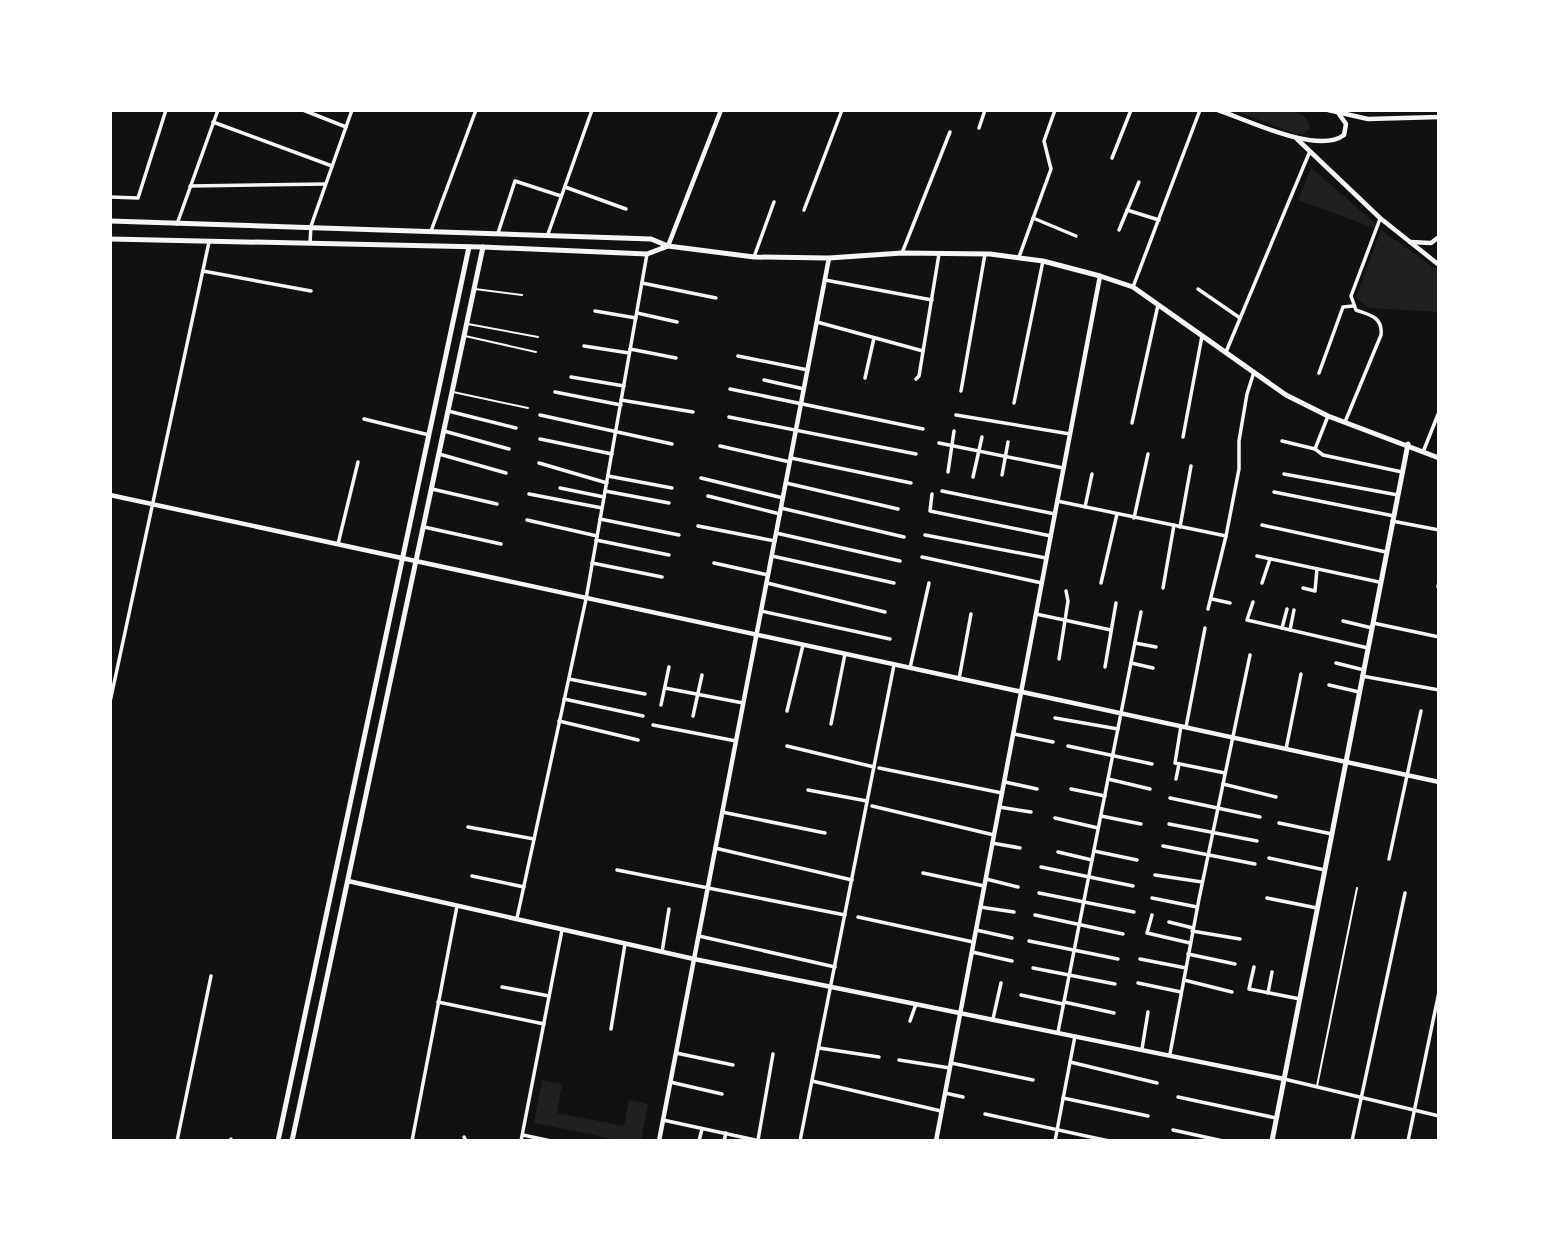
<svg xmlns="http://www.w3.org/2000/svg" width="1549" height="1251" viewBox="0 0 1549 1251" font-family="'Public Sans',sans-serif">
  <rect width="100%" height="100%" fill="#111"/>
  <g fill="#202020">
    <path d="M1233 110C1253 110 1308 102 1310 128L1303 134H1296Z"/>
    <polygon points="1311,168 1376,224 1374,228 1298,200"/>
    <polygon points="1381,230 1439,271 1439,312 1370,308 1356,298"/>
    <polygon points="542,1080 562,1084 557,1113 624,1126 629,1100 648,1104 641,1141 624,1141 534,1123"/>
  </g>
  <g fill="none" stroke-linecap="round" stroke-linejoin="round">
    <g stroke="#f5f5f5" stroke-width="2">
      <polyline points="475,289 522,295"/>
      <polyline points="468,324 538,337"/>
      <polyline points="465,336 536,352"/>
      <polyline points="453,392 528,408"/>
      <polyline points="1317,1086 1357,888"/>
    </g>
    <g stroke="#f5f5f5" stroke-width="3.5">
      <polyline points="303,110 346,127"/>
      <polyline points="213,122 332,166"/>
      <polyline points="979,128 985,110"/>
      <polyline points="1112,158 1131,110"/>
      <polyline points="190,186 325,184"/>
      <polyline points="565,187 626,209"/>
      <polyline points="110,197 138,198 166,110"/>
      <polyline points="804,210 842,110"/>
      <polyline points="1127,210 1159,220"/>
      <polyline points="1033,218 1076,236"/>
      <polyline points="177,224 218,110"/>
      <polyline points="1119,230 1139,182"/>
      <polyline points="431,231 476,110"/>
      <polyline points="498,233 515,181 561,196"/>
      <polyline points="548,234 592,110"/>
      <polyline points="310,243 311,226 352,110"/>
      <polyline points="902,253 950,132"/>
      <polyline points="754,257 774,202"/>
      <polyline points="1019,257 1051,169 1044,141 1055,110"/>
      <polyline points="203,271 311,291"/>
      <polyline points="825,280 932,300"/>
      <polyline points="642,283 716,298"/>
      <polyline points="1133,287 1200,110"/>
      <polyline points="1198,289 1240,318"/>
      <polyline points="595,311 636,318"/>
      <polyline points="637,313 677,322"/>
      <polyline points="817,322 923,351"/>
      <polyline points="584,346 629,353"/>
      <polyline points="630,349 676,358"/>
      <polyline points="1226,352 1310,151"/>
      <polyline points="738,356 808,370"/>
      <polyline points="1319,373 1343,307 1353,306"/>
      <polyline points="571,377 624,386"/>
      <polyline points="865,378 874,338"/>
      <polyline points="916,379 919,376 939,254"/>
      <polyline points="764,380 804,389"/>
      <polyline points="730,389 923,429"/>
      <polyline points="961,391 985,254"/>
      <polyline points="555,392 621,405"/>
      <polyline points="621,400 693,412"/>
      <polyline points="1014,403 1043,261"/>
      <polyline points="448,411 516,428"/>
      <polyline points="540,415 672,444"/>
      <polyline points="956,415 1070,434"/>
      <polyline points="729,417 916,454"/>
      <polyline points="364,419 429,435"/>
      <path d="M1345 422 1381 335C1383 317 1370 315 1356 310L1351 296 1380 219"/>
      <polyline points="1132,423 1158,305"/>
      <polyline points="444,431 509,449"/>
      <polyline points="1183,437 1202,336"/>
      <polyline points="540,439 612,454"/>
      <polyline points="1282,441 1315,449 1323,455 1402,472"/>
      <polyline points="939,443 1063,468"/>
      <polyline points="720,446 790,462"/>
      <polyline points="1315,449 1328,416"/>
      <polyline points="1423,452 1439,412"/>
      <polyline points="439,454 506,473"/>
      <polyline points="791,458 911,483"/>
      <polyline points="539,463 607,483"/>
      <polyline points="948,472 954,431"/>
      <polyline points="1284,474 1398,495"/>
      <polyline points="1002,475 1008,442"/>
      <polyline points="608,476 672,488"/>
      <polyline points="973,477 982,437"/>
      <polyline points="701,478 783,498"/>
      <polyline points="786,483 898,509"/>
      <polyline points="560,488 604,497"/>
      <polyline points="432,489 497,504"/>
      <polyline points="605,491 669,503"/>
      <polyline points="942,491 1055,514"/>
      <polyline points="1274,492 1394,516"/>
      <polyline points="529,494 602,508"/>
      <polyline points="932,494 930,511 1051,536"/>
      <polyline points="708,496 780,514"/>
      <polyline points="1057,501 1226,536"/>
      <polyline points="1085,507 1092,474"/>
      <polyline points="781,508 904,537"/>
      <polyline points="1134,518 1148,454"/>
      <polyline points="600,519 679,535"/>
      <polyline points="527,520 597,536"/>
      <polyline points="1392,521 1439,530"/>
      <polyline points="1262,525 1386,552"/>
      <polyline points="698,526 775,541"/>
      <polyline points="424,527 501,544"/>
      <polyline points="1180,527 1191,466"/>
      <polyline points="776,533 900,561"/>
      <polyline points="925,535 1046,558"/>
      <polyline points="596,540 669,555"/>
      <polyline points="338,544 358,462"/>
      <polyline points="772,556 894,583"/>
      <polyline points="1257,556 1379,582"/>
      <polyline points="922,557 1042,583"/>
      <polyline points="592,563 662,577"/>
      <polyline points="714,563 768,575"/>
      <polyline points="767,583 885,612"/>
      <polyline points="1101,583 1117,514"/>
      <polyline points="1262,583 1270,559"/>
      <polyline points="1438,587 1439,582"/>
      <polyline points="1163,588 1174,525"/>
      <polyline points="1303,588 1315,591 1317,569"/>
      <polyline points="1212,599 1230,603"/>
      <polyline points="1253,602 1247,620 1368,648"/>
      <polyline points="1208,609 1226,536 1239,469 1239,441 1247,394 1254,372"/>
      <polyline points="761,611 890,639"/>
      <polyline points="1036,614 1111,630"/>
      <polyline points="1343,621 1372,628"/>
      <polyline points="1373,623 1439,637"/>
      <polyline points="1282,628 1287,609"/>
      <polyline points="1290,630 1294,610"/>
      <polyline points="1135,643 1156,647"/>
      <polyline points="1059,659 1068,601 1066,591"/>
      <polyline points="1131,663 1153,668"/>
      <polyline points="1336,663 1364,670"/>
      <polyline points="1105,667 1116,603"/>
      <polyline points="910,668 929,583"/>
      <polyline points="1362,676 1439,690"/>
      <polyline points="569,679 645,694"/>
      <polyline points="959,679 971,614"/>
      <polyline points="1329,685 1359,692"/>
      <polyline points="665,688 743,703"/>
      <polyline points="564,699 643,716"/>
      <polyline points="110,702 209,242"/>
      <polyline points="661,705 669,667"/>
      <polyline points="787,711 803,645"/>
      <polyline points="693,716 702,675"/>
      <polyline points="1055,718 1118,729"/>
      <polyline points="559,721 638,740"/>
      <polyline points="831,724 845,654"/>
      <polyline points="653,725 736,741"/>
      <polyline points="1181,726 1175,763 1225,773"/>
      <polyline points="1186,727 1205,628"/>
      <polyline points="1014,734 1053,742"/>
      <polyline points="787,746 874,767"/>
      <polyline points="1068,746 1152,764"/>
      <polyline points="1286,749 1301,674"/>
      <polyline points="879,768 1002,793"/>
      <polyline points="1108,779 1150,789"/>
      <polyline points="1176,779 1179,764"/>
      <polyline points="1005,782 1037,789"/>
      <polyline points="1223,784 1276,797"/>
      <polyline points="1071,789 1105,796"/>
      <polyline points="808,790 867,801"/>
      <polyline points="1170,798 1260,817"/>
      <polyline points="872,806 994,835"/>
      <polyline points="999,807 1031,812"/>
      <polyline points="722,812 825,833"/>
      <polyline points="1101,816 1141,824"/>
      <polyline points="1055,818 1098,828"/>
      <polyline points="1279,823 1332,834"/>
      <polyline points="1169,824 1257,841"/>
      <polyline points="468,827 534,839"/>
      <polyline points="992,843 1020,848"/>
      <polyline points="1163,846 1255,864"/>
      <polyline points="715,848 852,880"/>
      <polyline points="1094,851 1137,860"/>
      <polyline points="1058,852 1092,860"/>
      <polyline points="1269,858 1325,870"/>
      <polyline points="1389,859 1421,711"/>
      <polyline points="1041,867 1133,886"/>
      <polyline points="617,870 845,915"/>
      <polyline points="923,873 984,886"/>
      <polyline points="1155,875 1202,882"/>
      <polyline points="472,876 524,887"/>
      <polyline points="986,879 1018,887"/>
      <polyline points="1039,893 1134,912"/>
      <polyline points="1152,898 1197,907"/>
      <polyline points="1267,898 1317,908"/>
      <polyline points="980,907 1014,912"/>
      <polyline points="1035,915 1123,934"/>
      <polyline points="1152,915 1147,933 1190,943"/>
      <polyline points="858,917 973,942"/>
      <polyline points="517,918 586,599 647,254"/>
      <polyline points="1169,922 1193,928"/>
      <polyline points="976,930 1012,938"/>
      <polyline points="1192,931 1240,939"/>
      <polyline points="699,936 835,967"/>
      <polyline points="1029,941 1118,959"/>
      <polyline points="662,952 669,909"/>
      <polyline points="972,952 1012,961"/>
      <polyline points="1188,954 1235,964"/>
      <polyline points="1140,959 1186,968"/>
      <polyline points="1254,967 1249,989 1300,999"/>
      <polyline points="1033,968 1115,984"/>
      <polyline points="1184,980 1232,992"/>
      <polyline points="1138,983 1181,992"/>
      <polyline points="502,987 549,996"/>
      <polyline points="1268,993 1272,972"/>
      <polyline points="1021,995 1063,1004"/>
      <polyline points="438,1002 544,1024"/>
      <polyline points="1064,1002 1114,1013"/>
      <polyline points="993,1019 1001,983"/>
      <polyline points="910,1021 916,1004"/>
      <polyline points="611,1029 625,944"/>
      <polyline points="1058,1032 1141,612"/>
      <polyline points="819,1048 879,1057"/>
      <polyline points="1142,1049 1148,1012"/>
      <polyline points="676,1053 733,1065"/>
      <polyline points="1170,1054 1199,899 1250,655"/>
      <polyline points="899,1060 950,1068"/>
      <polyline points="1070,1062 1157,1083"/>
      <polyline points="951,1063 1033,1080"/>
      <polyline points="1284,1079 1439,1116"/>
      <polyline points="812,1081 941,1111"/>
      <polyline points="670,1082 722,1094"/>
      <polyline points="945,1093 963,1097"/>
      <polyline points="1178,1097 1276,1118"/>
      <polyline points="1063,1098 1148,1116"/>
      <polyline points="985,1114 1109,1141"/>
      <polyline points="663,1120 760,1141"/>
      <polyline points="1173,1130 1223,1141"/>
      <polyline points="523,1135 551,1141"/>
      <polyline points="464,1137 466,1141"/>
      <polyline points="758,1140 773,1054"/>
      <polyline points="177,1141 211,976"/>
      <polyline points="231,1141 231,1139"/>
      <polyline points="412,1141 457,906"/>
      <polyline points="521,1141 562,930"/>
      <polyline points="699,1141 702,1129"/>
      <polyline points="724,1141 726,1133"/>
      <polyline points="800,1141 894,665"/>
      <polyline points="1055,1141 1075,1036"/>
      <polyline points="1352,1141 1405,893"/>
      <polyline points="1408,1141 1439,992"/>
    </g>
    <g stroke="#f5f5f5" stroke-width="4.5">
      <path d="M1218 110C1247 120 1318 155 1344 135L1346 124 1339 114"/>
      <polyline points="1328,110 1368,119 1439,117"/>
      <polyline points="1296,138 1380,218 1439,265"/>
      <polyline points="1410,242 1431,243 1439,237"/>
      <polyline points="668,246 721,110"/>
      <polyline points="110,495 1439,782"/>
      <polyline points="348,881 694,959 1284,1079"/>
      <polyline points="659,1141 829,258"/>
      <polyline points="936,1141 1100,276"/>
    </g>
    <g stroke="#f5f5f5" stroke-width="5">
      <polyline points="110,221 651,239 668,246 754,257 829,258 902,253 990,254 1043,261 1100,276 1133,287 1286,395 1328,416 1439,458"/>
      <polyline points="110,239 483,247 647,254 668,246"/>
      <polyline points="278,1141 469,247"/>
      <polyline points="292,1141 483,247"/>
      <polyline points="1272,1141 1408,444"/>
    </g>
  </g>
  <rect width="1549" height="1251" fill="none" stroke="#ffffff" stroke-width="224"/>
</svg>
